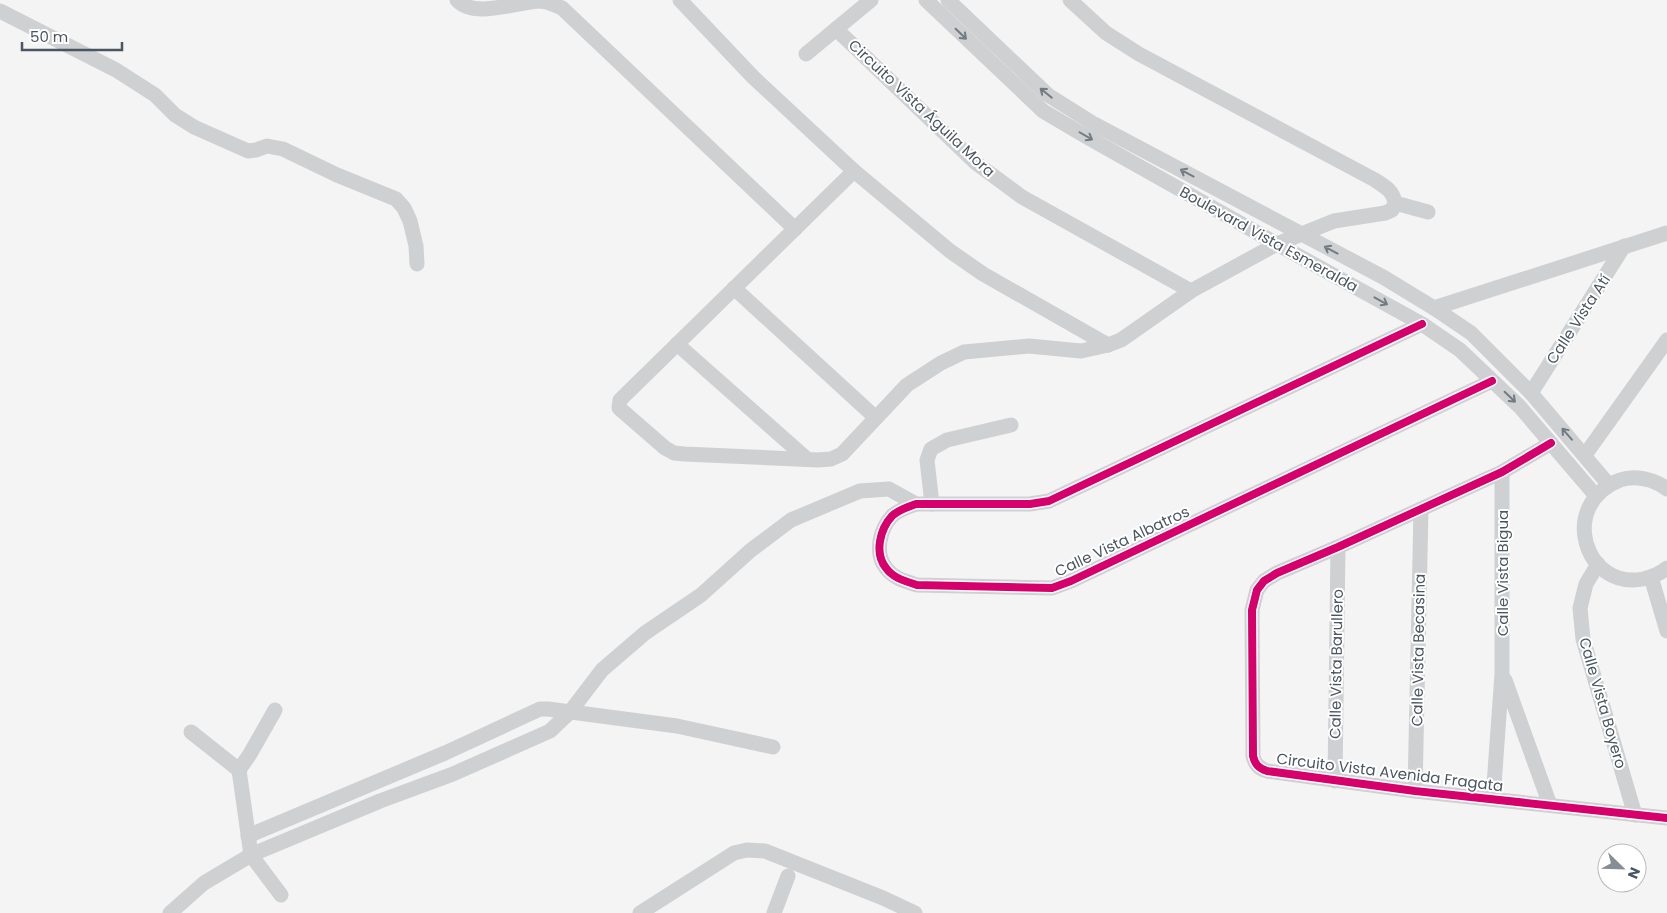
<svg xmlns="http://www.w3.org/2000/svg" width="1667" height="913" viewBox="0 0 1667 913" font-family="Poppins,sans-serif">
  <rect width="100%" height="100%" fill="#f4f4f4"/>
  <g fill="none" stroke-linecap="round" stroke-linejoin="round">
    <g stroke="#ced0d2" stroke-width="15">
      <path d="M457 0C473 19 517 2 539 1 547 1 555 5 562 8L795 229"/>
      <polyline points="680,0 753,77 854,171 950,251 983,274 1108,345 1121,340 1191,291 1277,244 1334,221 1385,213 1392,210 1395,203 1428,212"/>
      <polyline points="926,0 1043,111 1087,137 1277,244 1422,324 1460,350 1520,407 1596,496"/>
      <polyline points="948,0 1048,95 1094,124 1383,277 1434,308 1471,333 1531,393 1609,485"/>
      <path d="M1070 0 1106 33 1139 54 1375 180C1385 187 1393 190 1395 203"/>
      <polyline points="0,11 116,70 155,95 175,115 194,127 248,151 256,150 267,146 283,149 337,175 396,199 404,208 410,221 416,246 417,264"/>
      <polyline points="836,29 976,163 1022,197 1191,291"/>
      <polyline points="806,54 871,0"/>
      <polyline points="854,171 620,400 619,408 665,448 674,453 684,454 818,460 831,459 842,454 907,385 941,363 964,352 1029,346 1081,351 1108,345"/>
      <polyline points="734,288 876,418"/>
      <polyline points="1434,308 1667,233"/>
      <path d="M1422 324 1049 501 1030 504H916C908 507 898 510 892 516 880 529 874 553 886 568 893 578 905 581 917 585L1052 588 1071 581 1492 381"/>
      <polyline points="677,344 807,459"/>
      <polyline points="1531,393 1624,246"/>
      <path d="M1551 443 1502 472 1338 547 1277 573 1264 581 1257 590 1252 610 1253 756C1255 764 1258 768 1267 771L1415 791 1667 818"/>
      <polyline points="1585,455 1667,340"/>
      <path d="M1667 489C1654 479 1635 475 1620 480 1558 504 1584 590 1643 579 1652 577 1660 574 1667 568"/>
      <polyline points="932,504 927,460 931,449 947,440 1011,425"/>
      <polyline points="1598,564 1586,584 1580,608 1583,639 1635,815"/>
      <polyline points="1651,577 1667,631"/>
      <polyline points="1505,680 1550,805"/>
      <polyline points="191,732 239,770 251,855 281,895"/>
      <polyline points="239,770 250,754 275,710"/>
      <polyline points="1335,781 1338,547"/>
      <polyline points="1415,791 1421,509"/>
      <polyline points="1493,799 1502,674 1502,472"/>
      <polyline points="248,836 445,753 540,709 548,709 677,726 773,747"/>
      <polyline points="170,913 204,883 251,855 380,801 453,774 550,731 570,712 602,670 645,633 701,595 751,550 791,520 860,491 889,489 916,504"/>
      <polyline points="640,913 734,853 747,850 765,851 883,898 915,913"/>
      <polyline points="774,913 788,876"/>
    </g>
    <g stroke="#fff" stroke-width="11">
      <g id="cycleway">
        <path d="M1422 324 1049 501 1030 504H916C908 507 898 510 892 516 880 529 874 553 886 568 893 578 905 581 917 585L1052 588 1071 581 1492 381"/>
        <path d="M1551 443 1502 472 1338 547 1277 573 1264 581 1257 590 1252 610 1253 756C1255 764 1258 768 1267 771L1415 791 1667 818"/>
      </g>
    </g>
    <use href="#cycleway" stroke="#d6006c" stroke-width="8"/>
  </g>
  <defs><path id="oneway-shaft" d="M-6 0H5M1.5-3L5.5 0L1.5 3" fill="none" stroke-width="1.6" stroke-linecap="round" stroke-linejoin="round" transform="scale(1.25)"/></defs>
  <g stroke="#727b83">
    <use href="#oneway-shaft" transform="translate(961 34) rotate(44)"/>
    <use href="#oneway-shaft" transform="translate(1046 93) rotate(-141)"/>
    <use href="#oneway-shaft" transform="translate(1086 136) rotate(30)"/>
    <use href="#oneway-shaft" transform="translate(1187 173) rotate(-152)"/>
    <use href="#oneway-shaft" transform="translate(1331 250) rotate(-152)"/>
    <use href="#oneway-shaft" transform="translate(1381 301) rotate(29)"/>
    <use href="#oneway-shaft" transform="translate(1510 397) rotate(44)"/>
    <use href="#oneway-shaft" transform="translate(1567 434) rotate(-131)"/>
  </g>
  <g text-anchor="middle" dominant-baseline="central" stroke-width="4" stroke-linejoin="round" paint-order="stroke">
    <g font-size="15" fill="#4a5661" stroke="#fff">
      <text transform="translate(922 108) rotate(43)">Circuito Vista Águila Mora</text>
      <text transform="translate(1269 239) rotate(29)">Boulevard Vista Esmeralda</text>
      <text transform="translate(1578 319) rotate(-57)">Calle Vista Atí</text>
      <text transform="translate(1122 541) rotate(-25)">Calle Vista Albatros</text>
      <text transform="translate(1502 573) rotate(-90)">Calle Vista Bigua</text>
      <text transform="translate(1418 650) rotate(-89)">Calle Vista Becasina</text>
      <text transform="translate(1336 664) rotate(-89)">Calle Vista Barullero</text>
      <text transform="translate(1603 703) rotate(74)">Calle Vista Boyero</text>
      <text transform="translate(1390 772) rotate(7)">Circuito Vista Avenida Fragata</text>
    </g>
  </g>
  <g transform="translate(1622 868) rotate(113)"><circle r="24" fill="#ffffff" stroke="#b7bbc0"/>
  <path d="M0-4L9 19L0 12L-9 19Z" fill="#868d94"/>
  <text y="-8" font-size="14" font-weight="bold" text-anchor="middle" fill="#4a5661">N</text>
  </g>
  <path d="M22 42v8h100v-8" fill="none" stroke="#4a5661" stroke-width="2.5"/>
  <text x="30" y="42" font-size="15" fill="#4a5661" stroke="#ffffff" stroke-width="4" paint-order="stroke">50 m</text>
</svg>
